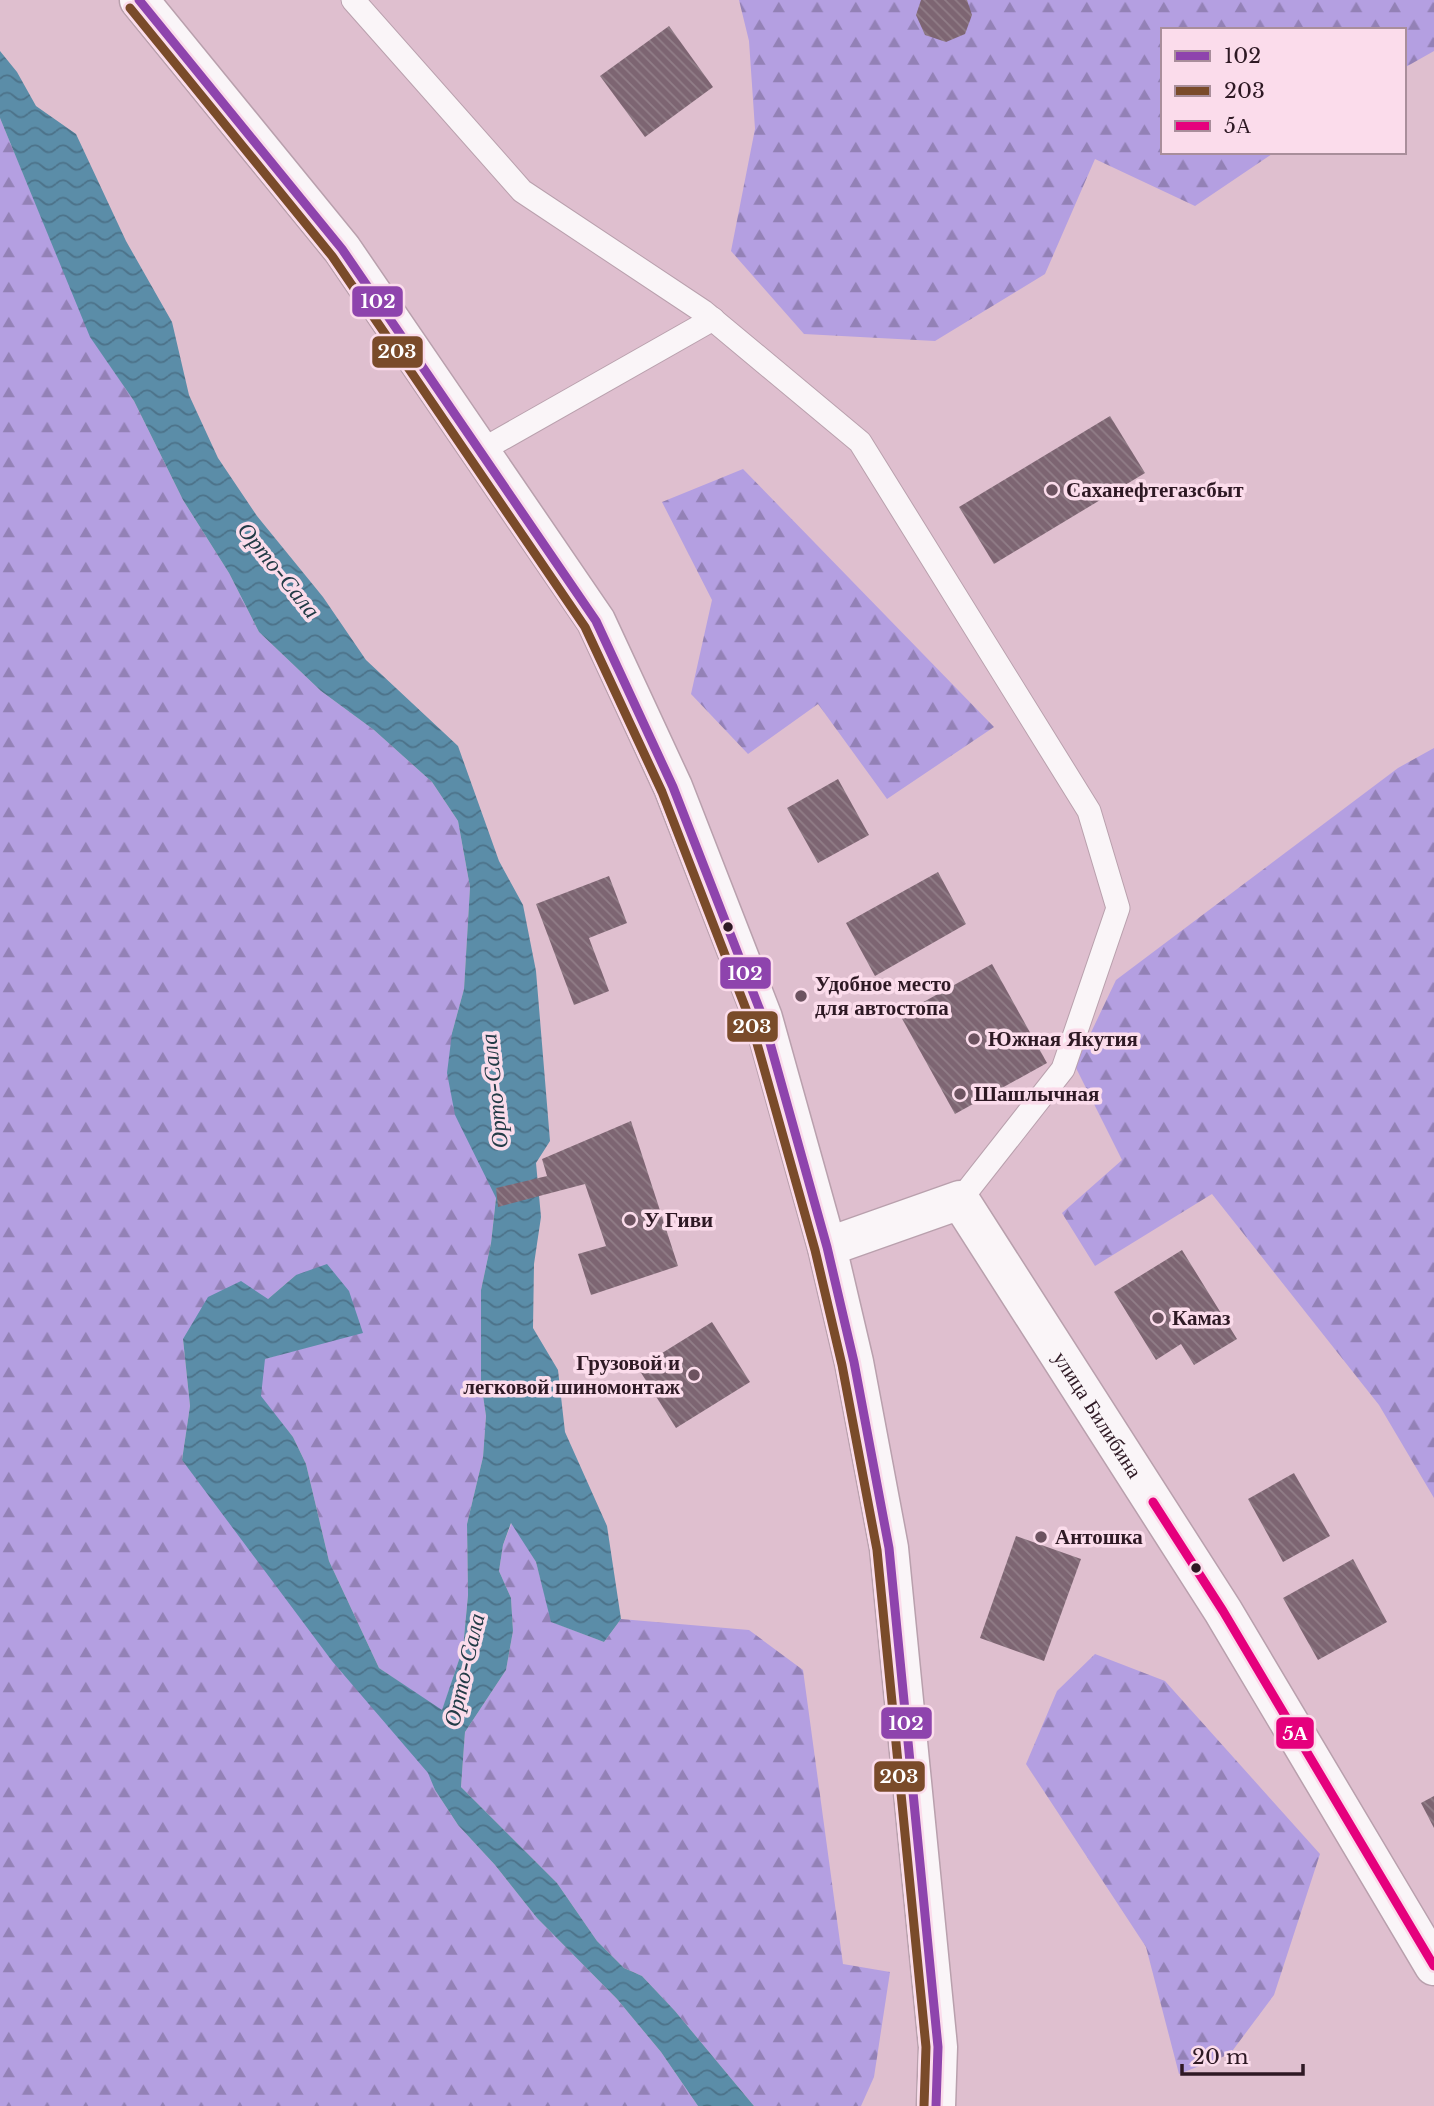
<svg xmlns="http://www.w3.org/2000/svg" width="1434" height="2106" viewBox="0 0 1434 2106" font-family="'Libre Baskerville',serif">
  <defs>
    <pattern id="forest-firs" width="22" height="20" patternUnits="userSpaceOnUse" patternTransform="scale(1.75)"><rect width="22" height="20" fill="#b49fe1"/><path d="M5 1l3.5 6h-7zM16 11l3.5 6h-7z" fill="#9381b6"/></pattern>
    <pattern id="water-waves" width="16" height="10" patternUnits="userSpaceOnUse" patternTransform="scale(1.75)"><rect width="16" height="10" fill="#5b8da8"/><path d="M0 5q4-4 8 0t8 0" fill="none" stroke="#4c7289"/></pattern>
    <pattern id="building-back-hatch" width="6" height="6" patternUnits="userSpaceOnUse" patternTransform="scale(1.75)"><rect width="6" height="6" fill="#7d6572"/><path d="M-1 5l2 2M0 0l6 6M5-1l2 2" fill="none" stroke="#917e88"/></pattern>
  </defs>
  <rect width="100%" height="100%" fill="#dfbfcf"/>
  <g fill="url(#forest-firs)">
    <polygon points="739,0 1434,0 1434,51 1404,68 1404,30 1163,30 1163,152 1275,152 1195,206 1095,159 1045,274 935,341 804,334 731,251 755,129 749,41"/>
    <polygon points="0,118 91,337 134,401 183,500 229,573 259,632 321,691 374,730 432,782 458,821 470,887 464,989 452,1033 469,1140 496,1197 491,1243 481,1290 481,1382 486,1416 483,1457 467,1524 468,1595 463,1648 442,1711 379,1668 329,1561 306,1464 293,1437 260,1396 264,1359 362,1332 296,1275 268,1299 183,1339 190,1406 182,1460 429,1773 435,1790 458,1825 495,1865 537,1918 617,1999 661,2052 698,2106 0,2106"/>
    <polygon points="743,469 994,727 887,799 818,704 748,754 691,694 712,600 662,502"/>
    <polygon points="1434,748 1434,1498 1379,1405 1212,1194 1095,1266 1062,1213 1122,1160 1075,1066 1116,980 1398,768"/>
    <polygon points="512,1522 536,1562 552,1622 604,1642 621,1619 749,1630 803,1670 843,1964 890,1972 874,2077 861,2106 754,2106 675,2011 642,1976 624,1968 597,1941 557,1883 461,1787 465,1732 506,1670 513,1631 511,1598 499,1571 503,1545"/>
    <polygon points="1095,1654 1165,1681 1320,1854 1274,1995 1230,2054 1179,2074 1146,1947 1026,1764 1057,1691"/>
  </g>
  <polygon fill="url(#water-waves)" points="0,51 17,72 36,106 76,134 126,241 172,322 189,395 218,458 257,516 323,597 366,660 458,746 499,861 523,905 536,971 550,1141 536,1163 541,1217 534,1264 533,1328 558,1370 565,1432 607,1526 621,1619 604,1642 551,1622 536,1562 511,1523 503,1545 499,1571 511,1598 513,1631 506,1670 465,1732 461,1787 557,1883 597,1941 624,1968 642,1976 675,2011 754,2106 698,2106 661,2052 617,1999 537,1918 495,1865 458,1825 435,1790 428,1773 332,1661 182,1460 190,1406 183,1339 208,1297 241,1281 268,1299 296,1275 327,1264 349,1291 363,1333 265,1359 261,1396 293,1437 306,1464 329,1561 379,1668 442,1710 463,1648 468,1595 467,1524 483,1457 486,1416 481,1382 481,1290 491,1243 496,1198 455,1115 447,1073 452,1033 464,989 470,887 458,821 432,782 374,730 321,691 259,632 229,573 183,500 134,401 90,337 0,118"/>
  <g fill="url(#building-back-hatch)">
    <polygon points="921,0 967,0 972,15 965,34 946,42 925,35 916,15"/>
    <polygon points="669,26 713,87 645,137 600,76"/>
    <polygon points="1110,416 1145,473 994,564 959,507"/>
    <polygon points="838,779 869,835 818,863 787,808"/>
    <polygon points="938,872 966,924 875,976 846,923"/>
    <polygon points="609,876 627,923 589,938 609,991 574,1005 536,904"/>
    <polygon points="992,964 1047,1063 955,1114 900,1015"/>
    <polygon points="631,1121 678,1266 591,1295 578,1254 606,1246 585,1184 498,1207 496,1188 547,1176 542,1159"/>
    <polygon points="1182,1250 1237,1339 1194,1365 1181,1344 1156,1360 1114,1292"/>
    <polygon points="712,1322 750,1382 676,1428 638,1368"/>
    <polygon points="1294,1473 1330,1536 1283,1562 1248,1499"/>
    <polygon points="1016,1536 1081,1559 1044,1661 980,1638"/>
    <polygon points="1353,1559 1387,1622 1318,1660 1283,1598"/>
    <polygon points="1434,1796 1434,1828 1421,1803"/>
  </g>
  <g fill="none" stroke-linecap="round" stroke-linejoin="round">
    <g stroke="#b9a0ad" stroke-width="25">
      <g id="service">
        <polyline points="353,0 522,191 704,312 860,442 1089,811 1118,908 1063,1069 960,1200"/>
        <polyline points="482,450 713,319"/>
      </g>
    </g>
    <g stroke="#b9a0ad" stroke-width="41">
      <g id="tertiary">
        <path id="s1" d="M827 1247 960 1200 1223 1611 1434 1966"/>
      </g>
    </g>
    <g stroke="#b9a0ad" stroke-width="41">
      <polyline id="trunk" points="139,0 342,249 596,621 673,787 763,1018 827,1247 854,1362 889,1548 938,2047 936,2106"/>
    </g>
    <use href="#service" stroke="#faf5f8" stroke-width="23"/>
    <use href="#tertiary" stroke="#faf5f8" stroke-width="38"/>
    <use href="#trunk" stroke="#faf5f8" stroke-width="38"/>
    <g stroke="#fbdceb" stroke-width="14">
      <polyline id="bus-1" points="139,0 342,249 596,621 673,787 763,1018 827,1247 854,1362 889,1548 938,2047 936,2106"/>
    </g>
    <g stroke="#fbdceb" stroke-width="14">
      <polyline id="bus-2" points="130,8 332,256 585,627 662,792 751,1022 815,1250 842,1365 877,1550 926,2047 924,2106"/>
    </g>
    <g stroke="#fbdceb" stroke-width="14">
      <polyline id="bus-3" points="1153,1502 1223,1611 1434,1966"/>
    </g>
    <use href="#bus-1" stroke="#8e44ad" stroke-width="9"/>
    <use href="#bus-2" stroke="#7a4b2a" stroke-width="9"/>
    <use href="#bus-3" stroke="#e5007d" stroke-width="9"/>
  </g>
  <g fill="#6c5360" stroke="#fbdceb" stroke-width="2.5">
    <circle cx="1052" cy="490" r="7"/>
    <circle cx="801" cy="996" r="7"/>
    <circle cx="974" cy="1039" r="7"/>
    <circle cx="960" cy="1094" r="7"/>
    <circle cx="630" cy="1220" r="7"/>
    <circle cx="1158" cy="1318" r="7"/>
    <circle cx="694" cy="1375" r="7"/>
    <circle cx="1041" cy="1537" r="7"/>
  </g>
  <g fill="#2e1924" stroke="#fbdceb" stroke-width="2.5">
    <circle cx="728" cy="927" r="6"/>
    <circle cx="1196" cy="1568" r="6"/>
  </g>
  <g text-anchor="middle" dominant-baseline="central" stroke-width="7" stroke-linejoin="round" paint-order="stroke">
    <g font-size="21" font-weight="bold" fill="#2e1924" stroke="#fbdceb" text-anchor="start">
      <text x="1066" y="490">Саханефтегазсбыт</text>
      <text x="815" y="984">Удобное место<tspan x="815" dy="24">для автостопа</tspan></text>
      <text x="988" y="1039">Южная Якутия</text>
      <text x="974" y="1094">Шашлычная</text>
      <text x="644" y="1220">У Гиви</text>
      <text x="1172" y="1318">Камаз</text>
      <text x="680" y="1363" text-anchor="end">Грузовой и<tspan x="680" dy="24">легковой шиномонтаж</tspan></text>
      <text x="1055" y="1537">Антошка</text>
    </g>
    <g font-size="21" fill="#2e1924" stroke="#fbdceb">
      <text stroke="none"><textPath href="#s1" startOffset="396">улица Билибина</textPath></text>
    </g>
    <g font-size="23" font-style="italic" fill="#223b46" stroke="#fbdceb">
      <text transform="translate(279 570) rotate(51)">Орто-Сала</text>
      <text transform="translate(494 1091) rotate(-96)">Орто-Сала</text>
      <text transform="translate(464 1670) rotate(-77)">Орто-Сала</text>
    </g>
  </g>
  <g stroke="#fbdceb" stroke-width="2.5">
    <rect x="351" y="285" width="53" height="33" rx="7" fill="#8e44ad"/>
    <rect x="371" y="335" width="53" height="34" rx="7" fill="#7a4b2a"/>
    <rect x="719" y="956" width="53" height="34" rx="7" fill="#8e44ad"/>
    <rect x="726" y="1010" width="53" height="33" rx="7" fill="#7a4b2a"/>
    <rect x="880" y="1706" width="53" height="34" rx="7" fill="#8e44ad"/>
    <rect x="1275" y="1716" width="40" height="34" rx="7" fill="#e5007d"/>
    <rect x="873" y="1760" width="53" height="33" rx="7" fill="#7a4b2a"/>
  </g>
  <g font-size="19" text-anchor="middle" font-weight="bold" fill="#fff">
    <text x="378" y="308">102</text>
    <text x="397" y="358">203</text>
    <text x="745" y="980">102</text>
    <text x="752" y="1033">203</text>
    <text x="906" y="1730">102</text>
    <text x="1295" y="1740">5А</text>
    <text x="899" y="1783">203</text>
  </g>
  <rect x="1161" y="28" width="245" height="126" fill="#fbdceb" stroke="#a98e9b" stroke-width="2"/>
  <rect x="1175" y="51" width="35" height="10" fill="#8e44ad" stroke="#a98e9b" stroke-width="2"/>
  <text x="1224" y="63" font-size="21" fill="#2e1924">102</text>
  <rect x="1175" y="86" width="35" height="10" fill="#7a4b2a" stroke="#a98e9b" stroke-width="2"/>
  <text x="1224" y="98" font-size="21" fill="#2e1924">203</text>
  <rect x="1175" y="121" width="35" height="10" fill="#e5007d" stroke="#a98e9b" stroke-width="2"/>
  <text x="1224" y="133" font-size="21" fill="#2e1924">5А</text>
  <path d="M1182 2064v10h121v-10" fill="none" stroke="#2e1924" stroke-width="3.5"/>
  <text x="1192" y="2064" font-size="21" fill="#2e1924" stroke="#fbdceb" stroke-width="5" paint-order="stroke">20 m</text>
</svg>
